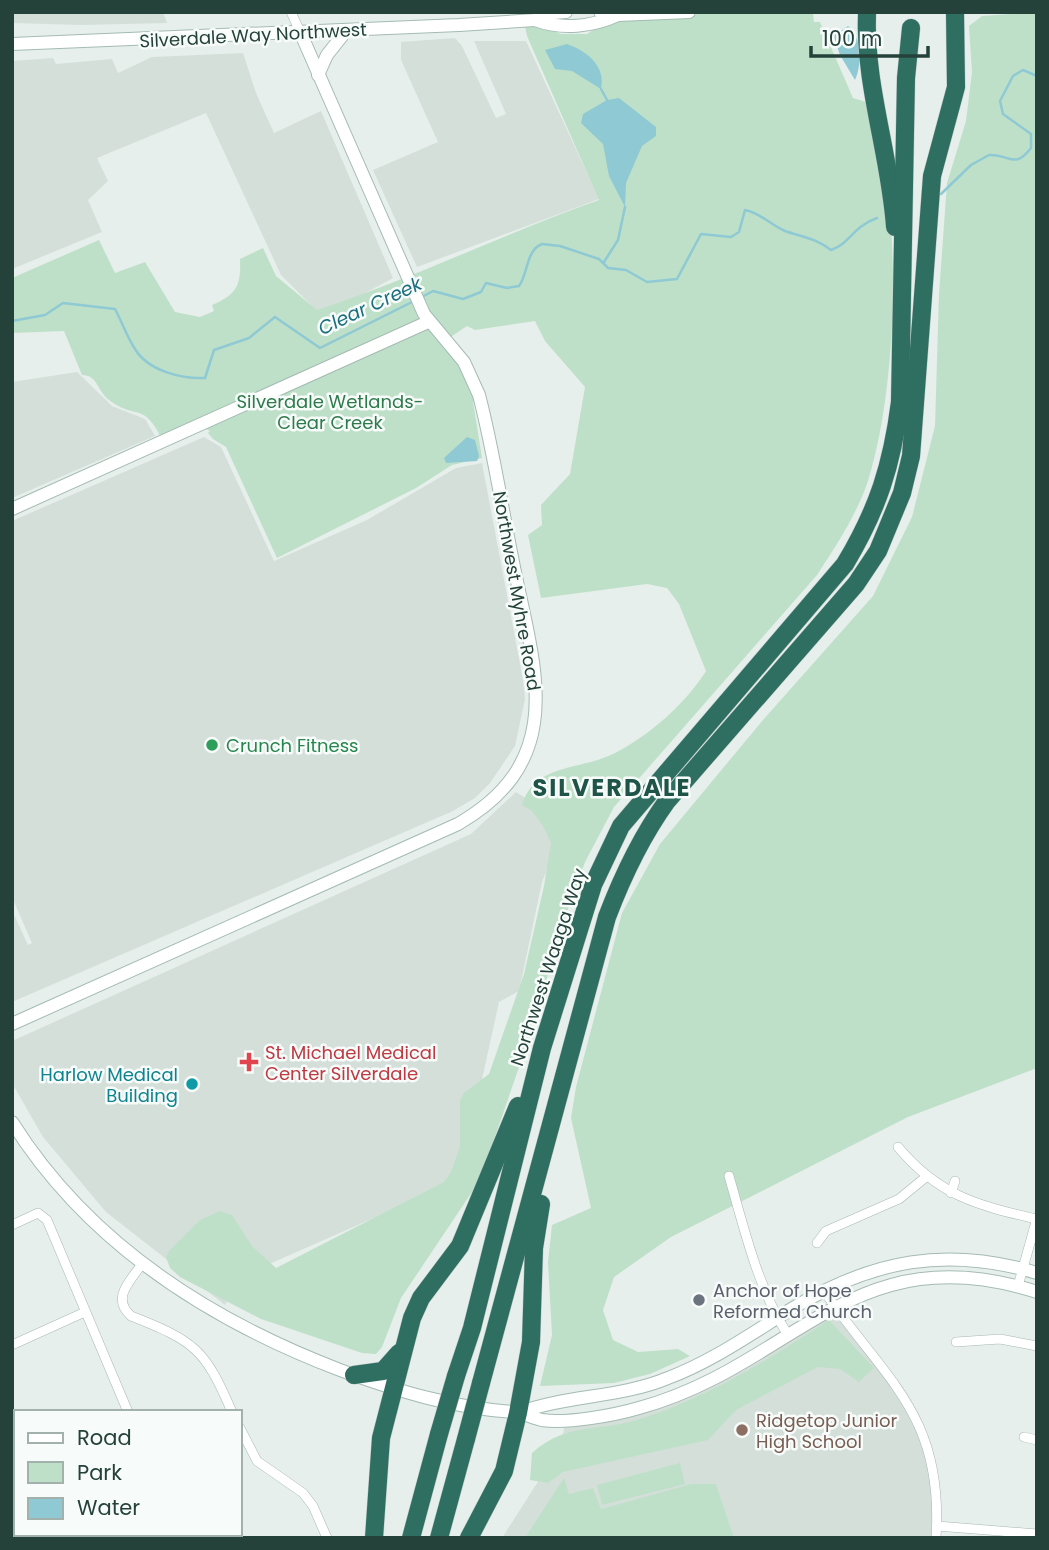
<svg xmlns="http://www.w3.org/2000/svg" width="1049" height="1550" viewBox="0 0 1049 1550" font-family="Poppins,sans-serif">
  <rect width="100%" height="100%" fill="#e6efeb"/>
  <g fill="#d4dfda">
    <polygon points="12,12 163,12 167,23 82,25 12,23"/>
    <polygon points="455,38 462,46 496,118 506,114 474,41 526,41 599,199 417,267 373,170 438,142 401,60 401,42"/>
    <polygon points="243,53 256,93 274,133 321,111 393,278 330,312 317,311 281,275 206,113 97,158 108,181 88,200 102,232 12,269 12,61 53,58 56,64 112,59 118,73 152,57"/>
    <polygon points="77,372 112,406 145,419 155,436 12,498 12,382"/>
    <polygon points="204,437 221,447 274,561 367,520 456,468 482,463 523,680 525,699 515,746 490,783 475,798 453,811 12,1002 12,910 28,945 32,943 12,897 12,521"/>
    <polygon points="516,792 566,824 542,882 519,991 499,1002 463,1166 435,1191 242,1276 225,1305 106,1212 43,1137 12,1083 12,1041 471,834"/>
    <polygon points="834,1306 914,1412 934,1476 936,1538 502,1538 562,1444 565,1419 663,1400"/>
  </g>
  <g fill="#bfe0c8">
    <path d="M689 12H813L814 22H820L853 98 866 102C871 118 878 135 882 153 900 245 896 391 868 481 857 514 836 546 817 575L614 807 585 862 559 934 537 1015 480 1180 401 1298 382 1347 376 1354 362 1353 261 1319 180 1277 170 1268 166 1257 169 1251 200 1220 220 1211 232 1215 252 1246 276 1268 444 1182 451 1172 460 1147V1101L464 1093 489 1074 524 974 544 886 551 843 543 826 532 811 522 805C535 762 581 771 615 753 650 735 685 704 706 671L679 604 667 588 647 584 541 598 528 535 542 525 541 505 570 474 585 387 545 341 535 321 475 330 467 326 446 340 480 399 473 402 482 458 452 465 416 488 277 558 226 447 213 439 208 433 210 431 198 425 163 441C143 400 137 421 109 400 97 391 98 375 82 375L64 331 12 333V278L99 240 115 273 145 262 175 312 200 317 214 311 212 305C237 294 241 286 240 259L263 248 276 276 317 310C412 279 503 234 599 200L527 36 524 21 535 20 560 34H587L618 15Z"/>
    <polygon points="1037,12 1037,1068 908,1117 671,1237 614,1277 603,1310 613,1340 638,1352 678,1349 690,1356 650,1374 614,1383 540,1386 552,1335 548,1262 552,1225 591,1208 571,1118 576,1087 622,913 660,844 763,720 873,596 912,517 935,426 939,294 947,183 966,121 972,72 969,26 982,16"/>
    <path d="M829 1320 874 1368 859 1382 840 1369 818 1367 736 1410 708 1440 563 1472 548 1483 530 1480 532 1453C567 1421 604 1432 643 1418 712 1395 769 1359 829 1320Z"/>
    <polygon points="680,1463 685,1484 602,1505 597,1485"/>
    <polygon points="564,1478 569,1494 593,1488 601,1509 691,1484 716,1484 734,1538 525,1538"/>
  </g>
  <g fill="#8ec9d4">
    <path d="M848 26C862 34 862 67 855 80L840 55 832 31 839 32Z"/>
    <path d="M567 44C587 51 606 66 601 89L572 71 555 69 545 50Z"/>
    <polygon points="619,98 656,127 656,136 642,146 626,183 625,207 609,176 603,144 581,123 583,114 607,100"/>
    <polygon points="467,437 475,440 479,456 477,461 446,463 444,458"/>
  </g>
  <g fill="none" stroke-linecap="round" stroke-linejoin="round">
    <g stroke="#8ec9d4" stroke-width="2.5">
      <polyline points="601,89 607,100"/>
      <path d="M941 194 971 165 989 155C1010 154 1014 170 1031 148V134L1003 114 1000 101 1013 76 1023 70 1037 76"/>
      <polyline points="604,262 618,240 625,207"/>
      <path d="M420 298 433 291 463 299 481 292 486 283 507 288 519 286C528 274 526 250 542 244L560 246 599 259 608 268 626 270 647 282 677 279 701 234 731 237 739 232 745 210C759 212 771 225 785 231 802 237 816 238 831 250 851 243 852 227 877 218"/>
      <path d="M12 321 45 315 63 303 115 309C122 322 127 337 135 349 148 371 182 379 205 378L214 350 249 338 275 317 320 348 414 301"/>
    </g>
    <g stroke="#a8b8b2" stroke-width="10">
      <g id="street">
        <polyline points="291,12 301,34"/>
        <path d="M898 1147C938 1195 976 1205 1036 1219"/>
        <path d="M729 1176C744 1228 758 1289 788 1335"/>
        <polyline points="951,1193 955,1181"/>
        <polyline points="12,1225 38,1213 47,1220 128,1412"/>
        <polyline points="817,1243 826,1231 899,1199 926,1177"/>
        <path d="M142 1264C130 1281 111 1298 131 1316 195 1341 205 1349 232 1412"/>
        <polyline points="1018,1286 1037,1218"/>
        <path d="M824 1291C886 1381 944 1415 936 1538"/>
        <polyline points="956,1342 1000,1339 1037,1346"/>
        <polyline points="12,1345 85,1312"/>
        <polyline points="240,1428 257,1461 303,1493 313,1506 327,1538"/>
        <polyline points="1024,1437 1037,1440"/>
        <polyline points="12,1475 16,1474"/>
        <polyline points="937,1526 1037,1534"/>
      </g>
    </g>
    <g stroke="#a4bbb3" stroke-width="14">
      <g id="secondary">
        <polyline points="600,12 618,15 689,12"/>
        <path d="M535 20C562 30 592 27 618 15"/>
        <polyline points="12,44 459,25 535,20 553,13 566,12"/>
        <polyline points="318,75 327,55 346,31"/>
        <polyline points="12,509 428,322"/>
        <path d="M12 1024 458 824C573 758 532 662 512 557 501 503 493 448 479 395L464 362 424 314 301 34"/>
        <path d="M12 1122C88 1243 209 1320 340 1370 397 1391 453 1408 514 1412 524 1413 532 1418 542 1420 567 1424 615 1415 639 1408 796 1365 852 1233 1037 1292"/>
        <path d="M518 1413C566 1395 620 1398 668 1378 713 1361 752 1333 793 1308 873 1260 946 1246 1037 1273"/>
      </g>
    </g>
    <g stroke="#c2cac8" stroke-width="19">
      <g id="highway">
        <path d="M867 12C864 85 890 154 895 227"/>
        <polyline points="354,1375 383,1371 399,1353"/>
        <path d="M456 1376 472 1328 542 1048 593 885 621 826 845 564C878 509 892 465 900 402L906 78 911 28"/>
        <path d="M481 1383 607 917C623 875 641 837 667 801L856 584 878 551 902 493 911 456 932 176 956 87 955 12"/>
        <polyline points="374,1538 381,1438 412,1318 421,1298 460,1246 518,1106"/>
        <polyline points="411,1538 439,1434"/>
        <polyline points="439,1538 466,1439"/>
        <polyline points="469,1538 504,1471 518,1413 531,1342 534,1248 541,1204"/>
      </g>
    </g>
    <use href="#street" stroke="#fff" stroke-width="9"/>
    <use href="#secondary" stroke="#fff" stroke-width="12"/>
    <use href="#highway" stroke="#2f6f62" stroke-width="18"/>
    <g stroke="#c2cac8" stroke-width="19" stroke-linecap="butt">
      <g id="highway-bridge">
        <polyline points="439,1434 456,1376"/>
        <polyline points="466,1439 481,1383"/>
      </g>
    </g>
    <use href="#highway-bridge" stroke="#2f6f62" stroke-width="18"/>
  </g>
  <circle fill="#2e9e5b" stroke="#f7fbf9" stroke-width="2.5" cx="212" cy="745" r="7"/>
  <path fill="#e0444e" stroke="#f7fbf9" stroke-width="2.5" d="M245.5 1051.5h7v7h7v7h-7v7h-7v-7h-7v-7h7z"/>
  <circle fill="#0f9aa8" stroke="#f7fbf9" stroke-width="2.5" cx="192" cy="1084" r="7"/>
  <circle fill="#6b7280" stroke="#f7fbf9" stroke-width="2.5" cx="699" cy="1300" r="7"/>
  <circle fill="#8d6e63" stroke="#f7fbf9" stroke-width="2.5" cx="742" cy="1430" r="7"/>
  <g text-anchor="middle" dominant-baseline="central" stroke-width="5" stroke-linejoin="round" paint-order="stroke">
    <g font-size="18" fill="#24423a" stroke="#f7fbf9">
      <text transform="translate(253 35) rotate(-3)">Silverdale Way Northwest</text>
      <text transform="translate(517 591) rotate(80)">Northwest Myhre Road</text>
      <text transform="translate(548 967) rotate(-72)">Northwest Waaga Way</text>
    </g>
    <g font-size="18" fill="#2d7a4b" stroke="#f7fbf9">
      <text x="330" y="401">Silverdale Wetlands-<tspan x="330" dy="21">Clear Creek</tspan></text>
    </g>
    <g font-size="18" fill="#27864d" stroke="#f7fbf9" text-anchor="start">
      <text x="226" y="745">Crunch Fitness</text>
    </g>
    <g font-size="18" fill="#be3a42" stroke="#f7fbf9" text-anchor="start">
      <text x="265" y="1052">St. Michael Medical<tspan x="265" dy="21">Center Silverdale</tspan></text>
    </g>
    <g font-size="18" fill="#0d838f" stroke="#f7fbf9" text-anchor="end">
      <text x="178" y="1074">Harlow Medical<tspan x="178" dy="21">Building</tspan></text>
    </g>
    <g font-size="18" fill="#5b616d" stroke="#f7fbf9" text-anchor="start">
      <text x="713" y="1290">Anchor of Hope<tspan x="713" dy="21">Reformed Church</tspan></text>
    </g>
    <g font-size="18" fill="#785e54" stroke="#f7fbf9" text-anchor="start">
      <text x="756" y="1420">Ridgetop Junior<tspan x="756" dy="21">High School</tspan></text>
    </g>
    <g font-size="19" font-style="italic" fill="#1c6f80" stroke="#f7fbf9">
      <text transform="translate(370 306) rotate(-25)">Clear Creek</text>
    </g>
    <g font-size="24" font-weight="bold" letter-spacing="2" fill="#1f5548" stroke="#f7fbf9">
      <text x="612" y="787">SILVERDALE</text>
    </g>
  </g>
  <rect width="1049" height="1550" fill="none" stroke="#24423a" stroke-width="28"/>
  <rect x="14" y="1410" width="228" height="126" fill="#f7fbf9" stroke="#a3b1ad" stroke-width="2"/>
  <rect x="28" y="1433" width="35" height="10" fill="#ffffff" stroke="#a3b1ad" stroke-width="2"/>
  <text x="77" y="1445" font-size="21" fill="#24423a">Road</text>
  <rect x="28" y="1462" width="35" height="21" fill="#bfe0c8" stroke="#a3b1ad" stroke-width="2"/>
  <text x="77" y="1480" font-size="21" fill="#24423a">Park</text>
  <rect x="28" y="1498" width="35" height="21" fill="#8ec9d4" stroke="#a3b1ad" stroke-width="2"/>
  <text x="77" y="1515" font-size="21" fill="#24423a">Water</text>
  <path d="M811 46v10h117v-10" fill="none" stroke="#24423a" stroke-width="3.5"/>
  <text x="822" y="46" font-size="21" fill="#24423a" stroke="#f7fbf9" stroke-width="5" paint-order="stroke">100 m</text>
</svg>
